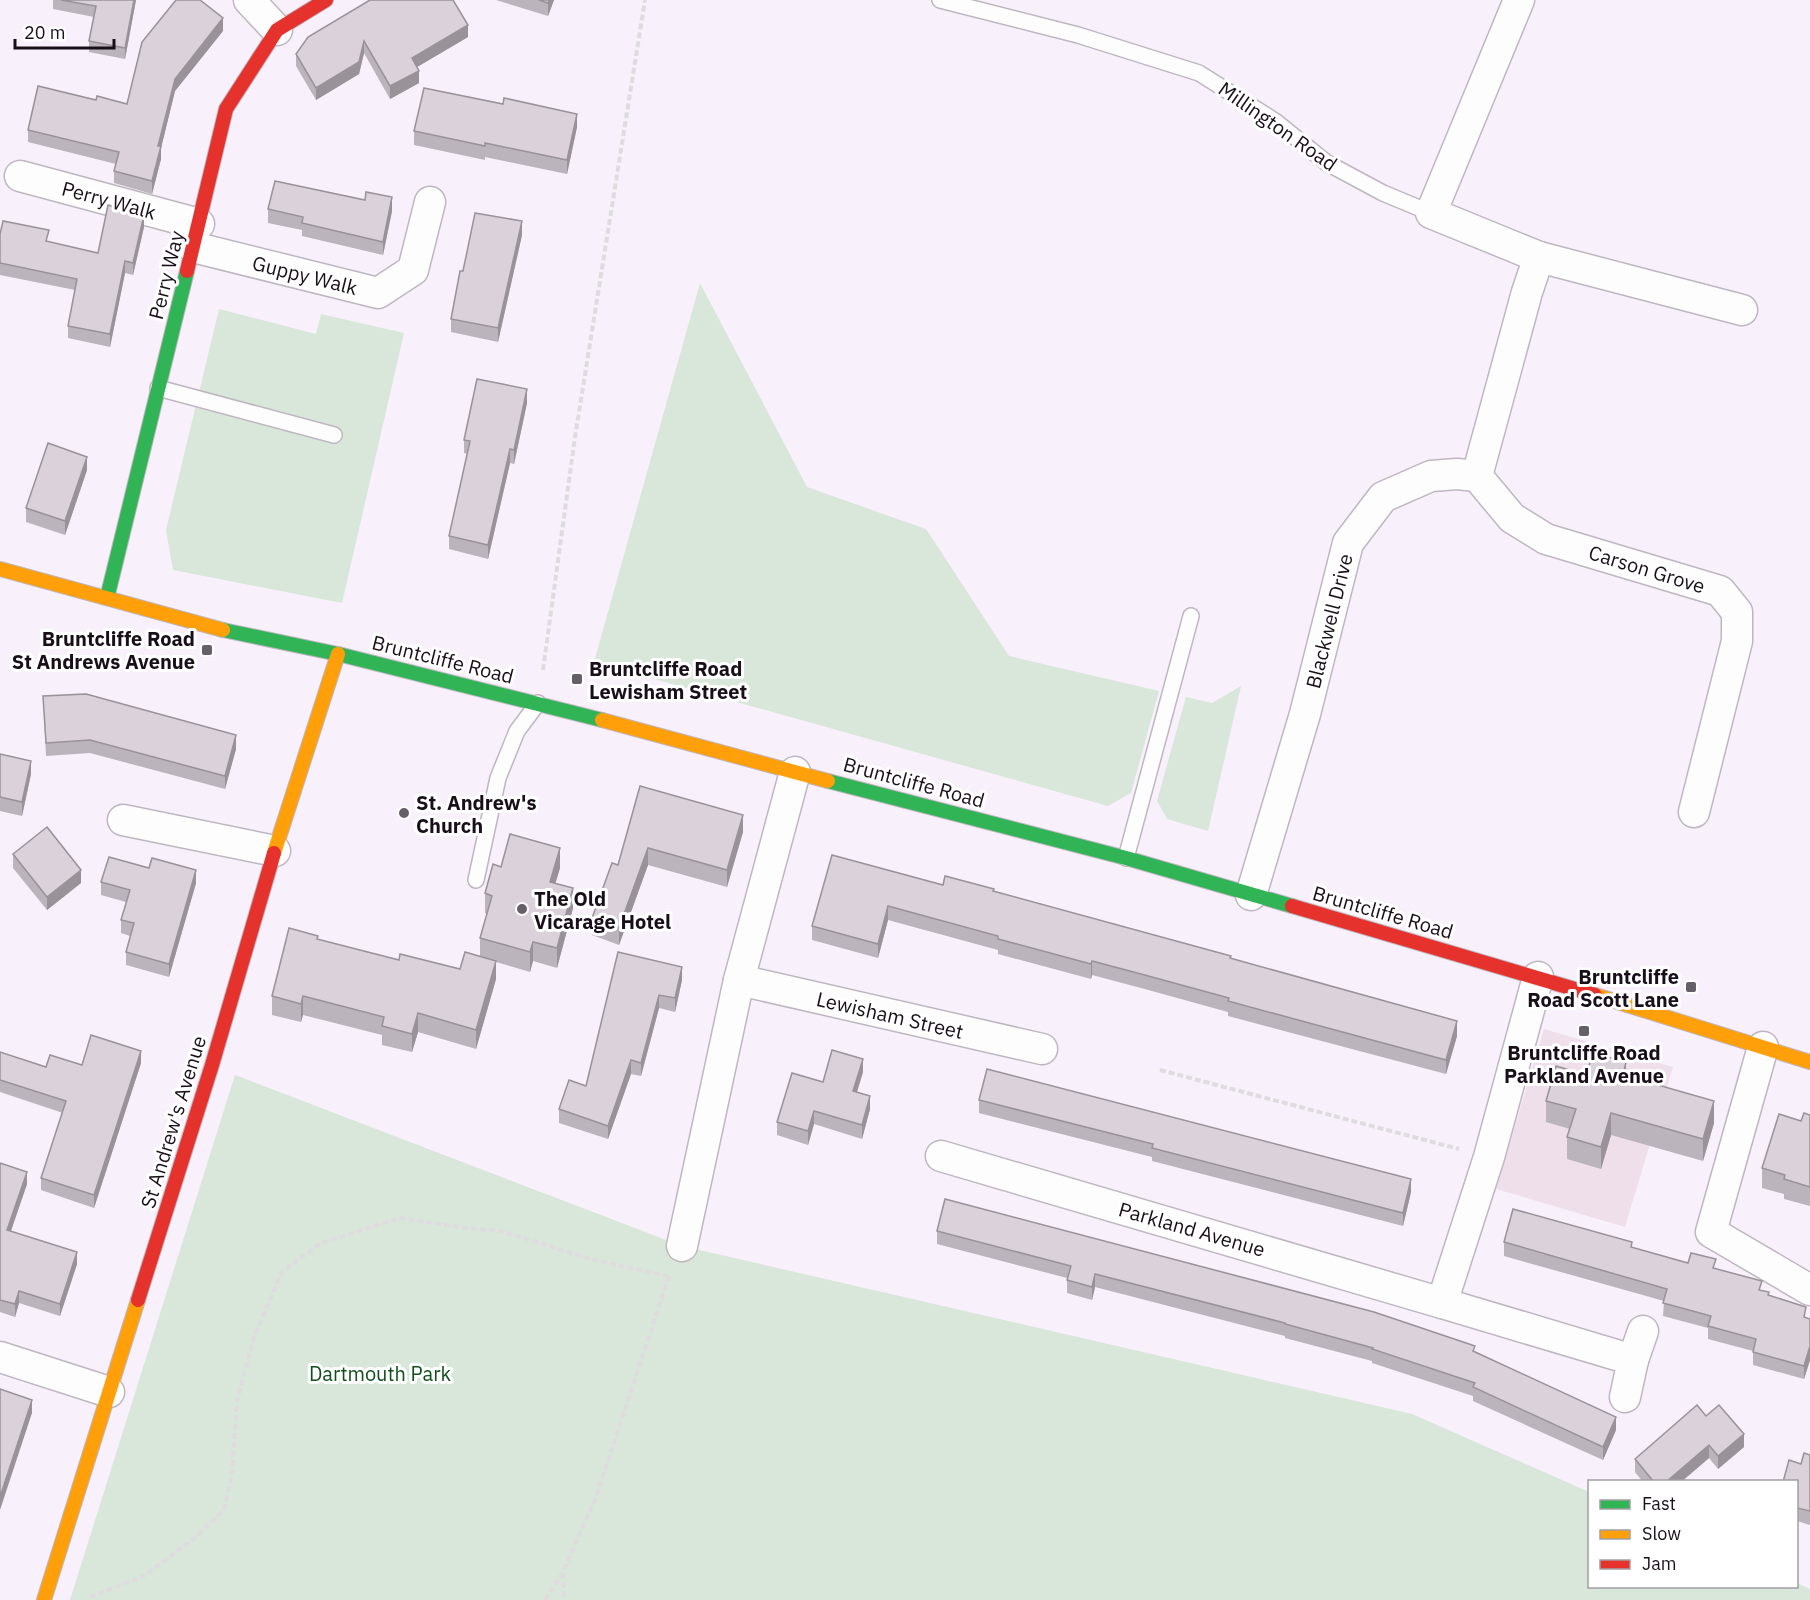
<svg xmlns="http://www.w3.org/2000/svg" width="1810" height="1600" viewBox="0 0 1810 1600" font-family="'IBM Plex Sans',sans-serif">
  <rect width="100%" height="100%" fill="#f8f0fa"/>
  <polygon fill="#eedfeb" points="1544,1029 1673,1067 1625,1227 1496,1189"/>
  <g fill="#d9e6da">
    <polygon points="700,283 807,487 926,529 1009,656 1159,691 1131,793 1108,806 594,662"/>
    <polygon points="219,309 316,334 321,314 404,333 342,603 173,570 166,530"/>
    <polygon points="1241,686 1208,831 1167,819 1157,801 1186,697 1212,703"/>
    <polygon points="235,1075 682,1246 1412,1414 1589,1492 1590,1586 1796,1586 1797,1583 1810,1589 1810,1600 70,1600"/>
  </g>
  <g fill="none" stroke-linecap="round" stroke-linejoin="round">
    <g stroke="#beb6c0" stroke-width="18">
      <g id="lane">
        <polyline points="940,0 1078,35 1199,73 1275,121 1327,163 1383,193 1431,213"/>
        <polyline points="158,388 334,435"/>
        <polyline points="1126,858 1191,616"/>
        <polyline points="476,880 498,778 517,731 538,703"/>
      </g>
    </g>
    <g stroke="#beb6c0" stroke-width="33">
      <g id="street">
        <polyline points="249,0 277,30"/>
        <polyline points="1519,0 1431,213 1539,257 1742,310"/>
        <polyline points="20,176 199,224"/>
        <polyline points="193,247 378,293 413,270 430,202"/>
        <polyline points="1477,476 1512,518 1546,539 1720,591 1737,612 1737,641 1694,812"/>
        <polyline points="1477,476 1527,292 1539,257"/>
        <polyline points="123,820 275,851"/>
        <polyline points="1251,895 1305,714 1348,543 1383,497 1431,476 1457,474 1477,476"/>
        <polyline points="1538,977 1489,1157 1442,1303 1633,1360 1625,1397"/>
        <polyline points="739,980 1042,1049"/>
        <polyline points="1763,1047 1711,1232 1810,1290"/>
        <polyline points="941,1156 1442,1303"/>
        <polyline points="682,1246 739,980 795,772"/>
        <polyline points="0,1357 109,1392"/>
        <polyline points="1633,1360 1643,1331"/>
      </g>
    </g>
    <g stroke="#beb6c0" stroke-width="16">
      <g id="fast">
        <polyline points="107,598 187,271"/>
        <polyline points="223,630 338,654 602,720"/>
        <polyline points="828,781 1126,858 1292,906"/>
      </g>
    </g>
    <g stroke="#beb6c0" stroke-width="16">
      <g id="slow">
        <polyline points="0,569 223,630"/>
        <polyline points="602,720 828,781"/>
        <polyline points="274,853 338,654"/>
        <polyline points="1595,995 1810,1062"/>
        <polyline points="44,1600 138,1300"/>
      </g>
    </g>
    <g stroke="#beb6c0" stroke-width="16">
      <g id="jam">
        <polyline points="187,271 226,109 277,30 326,0"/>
        <polyline points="1292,906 1595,995"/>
        <polyline points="138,1300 212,1065 274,853"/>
      </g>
    </g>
    <g stroke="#dedcdf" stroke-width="4" stroke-dasharray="6 3" stroke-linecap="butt">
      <polyline points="543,670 575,437 645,0"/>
      <polyline points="1160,1070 1459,1149"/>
      <polyline points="563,1573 564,1600"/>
      <polyline points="90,1597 144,1576 195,1538 224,1510 232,1474 237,1401 254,1337 282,1272 321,1243 400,1218 466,1228 501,1231 594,1260 668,1276"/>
      <polyline points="545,1600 563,1572 596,1497 669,1276"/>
    </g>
    <use href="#lane" stroke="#fefdfe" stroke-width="15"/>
    <use href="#street" stroke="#fefdfe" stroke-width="30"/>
    <use href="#fast" stroke="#30b455" stroke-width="14"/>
    <use href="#slow" stroke="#ff9f0a" stroke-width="14"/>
    <use href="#jam" stroke="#e5322d" stroke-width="14"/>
  </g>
  <g fill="#bbb4bc">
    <polygon points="53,0 136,0 125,59 89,52 89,41 94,17 53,9"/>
    <polygon points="369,0 453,0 468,37 417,67 419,83 390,99 364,53 359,74 316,100 296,66 296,54"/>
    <polygon points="496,0 554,0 548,16"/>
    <polygon points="223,31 175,91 161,148 161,159 152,194 114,183 114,171 116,164 28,142 28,130 96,100 127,104"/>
    <polygon points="577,127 567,174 485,157 485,160 414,145 414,131"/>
    <polygon points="268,209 392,211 383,255 302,236 302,230 268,223"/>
    <polygon points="144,227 133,275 125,273 110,347 68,338 68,326 75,290 0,275 0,234 49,242 98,253"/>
    <polygon points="522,235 498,342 451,332 451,319 463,271"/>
    <polygon points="527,403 514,464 510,463 488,559 449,549 449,536 468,454 464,453 464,440"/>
    <polygon points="87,470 65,535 26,522 26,508"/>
    <polygon points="43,696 236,749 225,789 90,753 46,756"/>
    <polygon points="0,754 31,774 22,816 0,811"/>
    <polygon points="640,786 743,832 727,887 648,865 619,945 592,935 592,918 618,865"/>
    <polygon points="13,854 81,883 47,910 13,868"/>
    <polygon points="501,867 560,868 555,883 573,908 557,968 533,961 530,972 496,962 496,979 476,1049 418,1032 412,1052 382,1045 382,1035 303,1015 301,1022 272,1015 272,996 318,940 399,960 460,969 480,956 480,938 487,914 485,913 485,893"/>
    <polygon points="101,882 196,883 169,977 126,965 126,952 130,936 121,933 121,920 126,902 101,895"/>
    <polygon points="943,885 994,892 1231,958 1457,1036 1446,1074 1228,1016 1228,1012 1141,988 1092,975 1091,979 998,954 998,950 888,920 878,958 812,940 812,926"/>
    <polygon points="618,952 682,980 675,1012 659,1008 641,1076 631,1074 608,1139 559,1123 559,1109 586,1086"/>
    <polygon points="0,1052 46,1067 82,1065 141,1063 94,1208 41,1190 41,1178 63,1113 0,1092"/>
    <polygon points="863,1072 857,1092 870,1109 862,1139 814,1124 808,1145 777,1135 777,1122 823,1082"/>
    <polygon points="1586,1075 1626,1076 1714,1123 1703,1161 1611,1135 1601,1169 1567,1159 1567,1137 1570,1129 1546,1122 1546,1101"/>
    <polygon points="979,1100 1411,1192 1403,1226 1152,1161 1152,1157 979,1113"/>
    <polygon points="1810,1115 1810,1206 1784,1199 1784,1194 1762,1188 1762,1168 1801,1121"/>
    <polygon points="0,1163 27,1184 11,1231 77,1264 60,1316 19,1303 15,1317 0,1312"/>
    <polygon points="937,1231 1475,1352 1616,1430 1603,1460 1473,1401 1473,1396 1372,1363 1372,1361 1285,1338 1285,1336 1095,1287 1092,1300 1067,1293 1067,1278 937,1244"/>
    <polygon points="1504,1242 1632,1248 1688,1263 1716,1268 1762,1291 1806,1318 1810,1319 1810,1360 1804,1379 1753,1365 1753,1351 1708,1339 1708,1328 1663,1316 1664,1301 1504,1256"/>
    <polygon points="1706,1416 1744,1447 1718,1469 1709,1458 1681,1482 1643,1482 1635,1472 1635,1459"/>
    <polygon points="1810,1455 1810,1525 1797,1521 1797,1482 1801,1464"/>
  </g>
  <g fill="#999299">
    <polygon points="134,0 136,0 125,59 125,48"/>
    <polygon points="549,0 554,0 548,16 548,3"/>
    <polygon points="223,18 223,31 175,91 161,148 161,159 152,194 152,181 158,146 175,79"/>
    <polygon points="468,25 468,37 412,70 412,58"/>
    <polygon points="364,41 364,53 359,74 316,100 316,88"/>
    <polygon points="419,71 419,83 390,99 390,86"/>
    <polygon points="577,114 577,127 567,174 567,160"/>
    <polygon points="392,197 392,211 383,255 383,242"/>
    <polygon points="144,215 144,227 133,275 133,263"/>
    <polygon points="522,221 522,235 498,342 498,328"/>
    <polygon points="125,261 125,273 110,347 110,334"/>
    <polygon points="527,389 527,403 514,464 514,450"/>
    <polygon points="510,449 510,463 488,559 488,545"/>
    <polygon points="87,457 87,470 65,535 65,521"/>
    <polygon points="236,735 236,749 225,789 225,776"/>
    <polygon points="31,761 31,774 22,816 22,802"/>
    <polygon points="743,815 743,832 727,887 727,870"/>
    <polygon points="560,848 560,868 550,902 550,882"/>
    <polygon points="648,848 648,865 619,945 619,928"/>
    <polygon points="81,870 81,883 47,910 47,897"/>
    <polygon points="196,870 196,883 169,977 169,964"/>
    <polygon points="573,888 573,908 557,968 557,948"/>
    <polygon points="888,906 888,920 878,958 878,944"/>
    <polygon points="533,942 533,961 530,972 530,952"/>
    <polygon points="496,961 496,979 476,1049 476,1030"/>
    <polygon points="1092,961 1092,975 1091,979 1091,964"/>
    <polygon points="682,967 682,980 675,1012 675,998"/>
    <polygon points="659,995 659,1008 641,1076 641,1063"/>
    <polygon points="303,996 303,1015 301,1022 301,1004"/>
    <polygon points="418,1013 418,1032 412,1052 412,1034"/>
    <polygon points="1457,1021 1457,1036 1446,1074 1446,1060"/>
    <polygon points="141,1051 141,1063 94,1208 94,1195"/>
    <polygon points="863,1059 863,1072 853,1104 853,1091"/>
    <polygon points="631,1060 631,1074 608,1139 608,1126"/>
    <polygon points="1626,1062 1626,1084 1623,1075"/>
    <polygon points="870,1096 870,1109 862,1139 862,1125"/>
    <polygon points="1714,1101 1714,1123 1703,1161 1703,1139"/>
    <polygon points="814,1111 814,1124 808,1145 808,1131"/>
    <polygon points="1611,1113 1611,1135 1601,1169 1601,1147"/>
    <polygon points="27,1172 27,1184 7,1242 7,1230"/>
    <polygon points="1411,1179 1411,1192 1403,1226 1403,1213"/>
    <polygon points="77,1252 77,1264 60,1316 60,1304"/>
    <polygon points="1095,1274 1095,1287 1092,1300 1092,1287"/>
    <polygon points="19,1291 19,1303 15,1317 15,1304"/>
    <polygon points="1810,1346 1810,1360 1804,1379 1804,1366"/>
    <polygon points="32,1400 32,1413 0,1510 0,1497"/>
    <polygon points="1616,1417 1616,1430 1603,1460 1603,1447"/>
    <polygon points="1744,1434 1744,1447 1718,1469 1718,1456"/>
    <polygon points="1709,1445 1709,1458 1681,1482 1666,1482"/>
  </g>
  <g fill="#dad1db" stroke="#999299" stroke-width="1.5">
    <polygon points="61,0 134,0 125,48 89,41 96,6"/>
    <polygon points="176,0 200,0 223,18 175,79 158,146 161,146 152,181 114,171 119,152 28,130 38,86 96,100 97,96 127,104 142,42"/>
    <polygon points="370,0 453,0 468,25 412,58 419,71 390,86 364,41 359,62 316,88 296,54 308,37"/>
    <polygon points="539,0 549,0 548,3"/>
    <polygon points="424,88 503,104 504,98 577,114 567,160 485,143 485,146 414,131"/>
    <polygon points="275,181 365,200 366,192 392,197 383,242 302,223 303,217 268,209"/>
    <polygon points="108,205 144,215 133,263 125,261 110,334 68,326 77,279 0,263 0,234 3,221 49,230 46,241 98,253"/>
    <polygon points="475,213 522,221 498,328 451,319 460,271 463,271"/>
    <polygon points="477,379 527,389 514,450 510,449 488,545 449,536 470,441 464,440"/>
    <polygon points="48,443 87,457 65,521 26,508"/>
    <polygon points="86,694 236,735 225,776 90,740 46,743 43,696"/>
    <polygon points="0,754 31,761 22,802 0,797"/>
    <polygon points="640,786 743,815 727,870 648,848 619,928 592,918 612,863 618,865"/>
    <polygon points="47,827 81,870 47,897 13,854"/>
    <polygon points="510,834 560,848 550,882 573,888 557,948 533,942 530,952 480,938 492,896 485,893 493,864 501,867"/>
    <polygon points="832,855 943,885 945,876 994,889 993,891 1231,956 1230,958 1457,1021 1446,1060 1228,1001 1229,998 1141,974 1092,961 1091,964 998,939 998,936 888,906 878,944 812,926"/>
    <polygon points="109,857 149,868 152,858 196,870 169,964 126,952 134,923 121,920 130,890 101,882"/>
    <polygon points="289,928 318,936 317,939 399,960 400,954 460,969 465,952 496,961 476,1030 418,1013 412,1034 382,1026 384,1017 303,996 301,1004 272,996"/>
    <polygon points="618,952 682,967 675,998 659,995 641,1063 631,1060 608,1126 559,1109 569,1080 586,1086"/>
    <polygon points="91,1035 141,1051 94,1195 41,1178 66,1101 0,1080 0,1052 46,1067 50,1055 82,1065"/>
    <polygon points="832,1050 863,1059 853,1091 870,1096 862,1125 814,1111 808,1131 777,1122 792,1073 823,1082"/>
    <polygon points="1593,1053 1626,1062 1623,1075 1714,1101 1703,1139 1611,1113 1601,1147 1567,1137 1576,1109 1546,1101 1556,1066 1586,1075"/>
    <polygon points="987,1069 1411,1179 1403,1213 1152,1148 1153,1144 979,1100"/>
    <polygon points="1804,1113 1810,1115 1810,1187 1784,1179 1785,1175 1762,1168 1779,1114 1801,1121"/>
    <polygon points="0,1163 27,1172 7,1230 77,1252 60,1304 19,1291 15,1304 0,1300"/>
    <polygon points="945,1199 1374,1312 1475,1346 1473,1351 1616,1417 1603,1447 1473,1387 1475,1383 1372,1349 1373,1348 1285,1324 1285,1323 1095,1274 1092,1287 1067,1280 1071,1266 937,1231"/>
    <polygon points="1513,1209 1632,1242 1631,1247 1688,1263 1691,1253 1716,1259 1713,1268 1762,1281 1759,1290 1769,1292 1768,1295 1806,1307 1804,1317 1810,1319 1810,1346 1804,1366 1753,1352 1756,1339 1708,1326 1711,1316 1663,1303 1667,1289 1504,1242"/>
    <polygon points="0,1389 32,1400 0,1497"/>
    <polygon points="1697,1405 1706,1416 1719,1405 1744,1434 1718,1456 1709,1445 1666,1482 1654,1482 1635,1459"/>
    <polygon points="1804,1453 1810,1455 1810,1511 1797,1508 1797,1482 1783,1482 1789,1460 1801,1464"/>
  </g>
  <g fill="#665e68" stroke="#fff" stroke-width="2">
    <rect x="201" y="644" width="12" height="12" rx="3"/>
    <rect x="571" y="673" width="12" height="12" rx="3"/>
    <circle cx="404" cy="813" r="6"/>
    <circle cx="522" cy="909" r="6"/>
    <rect x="1685" y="981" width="12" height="12" rx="3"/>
    <rect x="1578" y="1025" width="12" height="12" rx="3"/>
  </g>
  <g text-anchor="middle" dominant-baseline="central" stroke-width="6" stroke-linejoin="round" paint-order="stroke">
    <g font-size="20" fill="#180f19" stroke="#fff">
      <text transform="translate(1278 126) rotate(35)">Millington Road</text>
      <text transform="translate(109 200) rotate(15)">Perry Walk</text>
      <text transform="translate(166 275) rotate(-76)">Perry Way</text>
      <text transform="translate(305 275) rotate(14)">Guppy Walk</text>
      <text transform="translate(1647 569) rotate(17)">Carson Grove</text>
      <text transform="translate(1329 621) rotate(-76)">Blackwell Drive</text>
      <text transform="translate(443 659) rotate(14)">Bruntcliffe Road</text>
      <text transform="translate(914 782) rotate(15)">Bruntcliffe Road</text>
      <text transform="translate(1383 912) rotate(16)">Bruntcliffe Road</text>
      <text transform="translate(890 1015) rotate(13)">Lewisham Street</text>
      <text transform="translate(173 1122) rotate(-73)">St Andrew's Avenue</text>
      <text transform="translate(1192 1229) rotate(16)">Parkland Avenue</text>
    </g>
    <g font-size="20" font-weight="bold" fill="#180f19" stroke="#fff" text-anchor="start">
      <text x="195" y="638" text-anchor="end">Bruntcliffe Road<tspan x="195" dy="23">St Andrews Avenue</tspan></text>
      <text x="589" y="668">Bruntcliffe Road<tspan x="589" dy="23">Lewisham Street</tspan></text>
      <text x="416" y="802">St. Andrew's<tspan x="416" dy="23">Church</tspan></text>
      <text x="534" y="898">The Old<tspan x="534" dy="23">Vicarage Hotel</tspan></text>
      <text x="1679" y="976" text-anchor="end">Bruntcliffe<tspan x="1679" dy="23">Road Scott Lane</tspan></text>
      <text x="1584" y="1052" text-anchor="middle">Bruntcliffe Road<tspan x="1584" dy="23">Parkland Avenue</tspan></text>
    </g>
    <g font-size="20" fill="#104e1d" stroke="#fff">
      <text x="380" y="1373">Dartmouth Park</text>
    </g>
  </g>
  <rect x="1588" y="1480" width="210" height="108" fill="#ffffff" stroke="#a39fa3" stroke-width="1.5"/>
  <rect x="1600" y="1500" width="30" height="9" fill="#30b455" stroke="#a39fa3" stroke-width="1.5"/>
  <text x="1642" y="1510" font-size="18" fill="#180f19">Fast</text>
  <rect x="1600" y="1530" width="30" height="9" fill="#ff9f0a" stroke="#a39fa3" stroke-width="1.5"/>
  <text x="1642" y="1540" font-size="18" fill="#180f19">Slow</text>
  <rect x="1600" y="1560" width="30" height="9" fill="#e5322d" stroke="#a39fa3" stroke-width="1.5"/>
  <text x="1642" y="1570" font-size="18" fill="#180f19">Jam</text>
  <path d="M15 39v9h99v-9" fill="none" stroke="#180f19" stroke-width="3"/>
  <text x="24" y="39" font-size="18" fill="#180f19" stroke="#ffffff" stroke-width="4.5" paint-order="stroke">20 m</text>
</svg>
